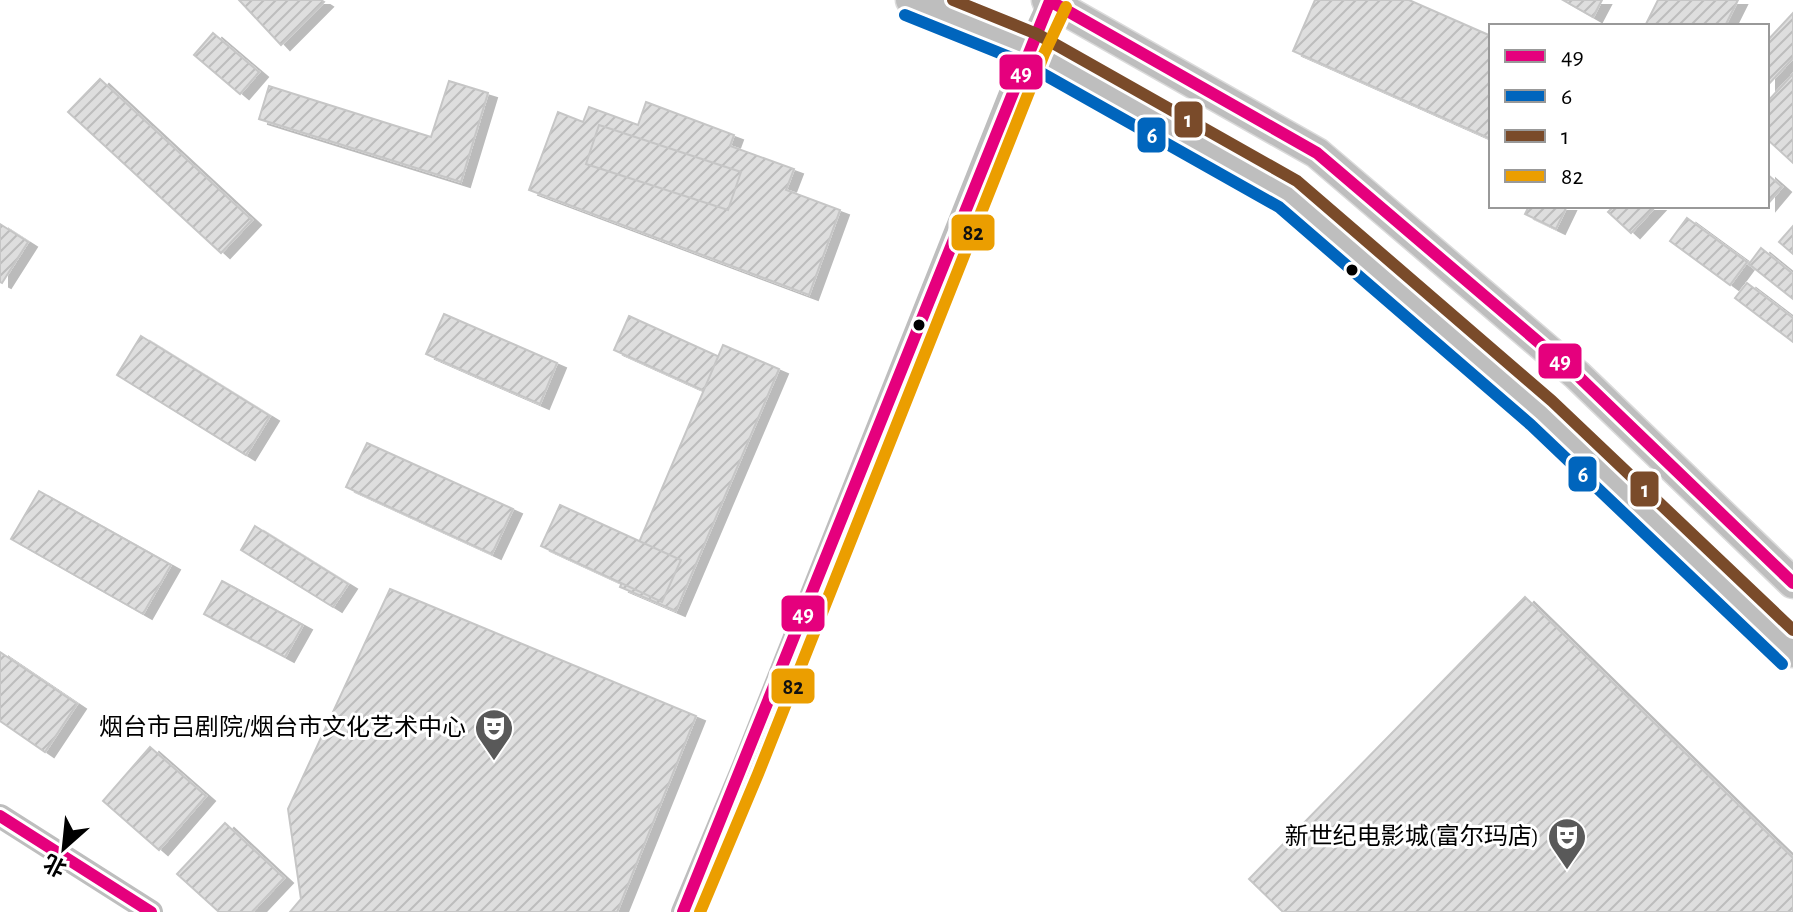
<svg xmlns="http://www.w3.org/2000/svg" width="1793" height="912" viewBox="0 0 1793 912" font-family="'Alegreya Sans','Noto Sans SC',sans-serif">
  <defs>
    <pattern id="building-hatch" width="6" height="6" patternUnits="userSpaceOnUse" patternTransform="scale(2)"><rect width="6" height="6" fill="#dedede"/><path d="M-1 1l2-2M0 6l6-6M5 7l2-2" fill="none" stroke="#bdbdbd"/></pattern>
    <filter id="shadow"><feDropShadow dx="9" dy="5" stdDeviation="0" flood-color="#0004"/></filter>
  </defs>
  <rect width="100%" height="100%" fill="#fff"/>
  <g fill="url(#building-hatch)" stroke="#c6c6c6" stroke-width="2" filter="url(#shadow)">
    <polygon points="239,0 321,0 324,2 281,45"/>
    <polygon points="1315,0 1409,0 1491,36 1491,139 1293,51"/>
    <polygon points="1563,0 1602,0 1593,17"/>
    <polygon points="1658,0 1738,0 1725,26 1645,26"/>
    <polygon points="1793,13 1793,58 1767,86 1767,41"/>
    <polygon points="213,33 259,72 240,94 194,55"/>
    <polygon points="1793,74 1793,163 1767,139 1767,102"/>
    <polygon points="100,79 252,220 221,253 68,112"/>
    <polygon points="449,81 488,93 461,182 259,119 269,86 431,137"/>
    <polygon points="646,102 734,135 730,146 794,169 786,190 840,210 809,295 529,190 558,112 583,122 589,107 638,125"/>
    <polygon points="599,125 741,172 728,210 586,164"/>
    <polygon points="1767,174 1782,187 1767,205"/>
    <polygon points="1529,206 1567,206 1556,229 1525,214"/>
    <polygon points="1614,206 1656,206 1631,233 1608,212"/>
    <polygon points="1687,218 1747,262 1730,285 1670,241"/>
    <polygon points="0,224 28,242 2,283 0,282"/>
    <polygon points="1793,226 1793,254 1779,242"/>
    <polygon points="1761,248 1793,274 1793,299 1749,264"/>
    <polygon points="1747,283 1793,318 1793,342 1735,298"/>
    <polygon points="444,314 557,363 540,404 426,354"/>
    <polygon points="629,316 764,377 749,411 614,350"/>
    <polygon points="141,336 270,416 246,455 117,375"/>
    <polygon points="723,345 779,369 676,611 620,587"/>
    <polygon points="367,443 513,509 492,554 346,487"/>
    <polygon points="39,491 171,565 143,614 11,539"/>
    <polygon points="560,505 681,560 662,602 541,546"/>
    <polygon points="255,526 348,584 333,607 241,550"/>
    <polygon points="222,581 303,625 285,657 204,614"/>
    <polygon points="390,589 696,716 617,912 290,912 301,899 288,809"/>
    <polygon points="1525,597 1793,858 1793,912 1283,912 1249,879"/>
    <polygon points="0,652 77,704 45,752 0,721"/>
    <polygon points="150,747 206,796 159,850 103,801"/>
    <polygon points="225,823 284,878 252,912 219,912 177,874"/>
  </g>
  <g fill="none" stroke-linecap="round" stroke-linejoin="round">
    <g stroke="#dbdbdb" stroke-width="33">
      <g id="primary">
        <polyline points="911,0 1029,48 1288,194 1542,413 1793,652"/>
        <polyline points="1047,0 1317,153 1577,375 1793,583"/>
      </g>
    </g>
    <polyline stroke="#bebebe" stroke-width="9" points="691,900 704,912"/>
    <g stroke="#bebebe" stroke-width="24">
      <polyline points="0,816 151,912"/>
      <polyline points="683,912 743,768 1029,48 1051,0"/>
    </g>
    <use href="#primary" stroke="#bebebe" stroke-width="30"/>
    <g stroke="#fff" stroke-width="18">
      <g id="bus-1">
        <polyline points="0,816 151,912"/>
        <polyline points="683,912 1050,1 1317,153 1577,375 1793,583"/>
      </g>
    </g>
    <g stroke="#fff" stroke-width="18">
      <polyline id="bus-2" points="905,15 1022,62 1279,207 1531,425 1782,664"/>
    </g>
    <g stroke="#fff" stroke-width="18">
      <polyline id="bus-3" points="953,0 1037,34 1297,181 1552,401 1793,630"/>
    </g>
    <g stroke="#fff" stroke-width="18">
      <polyline id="bus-4" points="700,912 758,774 1044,54 1066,7"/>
    </g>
    <use href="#bus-1" stroke="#e5007d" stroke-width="12"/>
    <use href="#bus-2" stroke="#0065bd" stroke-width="12"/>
    <use href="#bus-3" stroke="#7a4b2a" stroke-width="12"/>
    <use href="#bus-4" stroke="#eb9e00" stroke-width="12"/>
  </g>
  <defs>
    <g id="theatre-pin" transform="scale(2)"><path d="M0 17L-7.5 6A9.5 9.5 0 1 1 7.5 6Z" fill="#595959" stroke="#fff"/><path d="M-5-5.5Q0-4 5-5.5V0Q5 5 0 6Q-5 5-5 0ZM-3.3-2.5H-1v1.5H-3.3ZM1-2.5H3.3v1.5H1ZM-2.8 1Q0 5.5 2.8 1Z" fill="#fff"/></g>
  </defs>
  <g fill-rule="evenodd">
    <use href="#theatre-pin" x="494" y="728"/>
    <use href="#theatre-pin" x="1567" y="837"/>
  </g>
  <g fill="#000" stroke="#fff" stroke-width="3">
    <circle cx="1352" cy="270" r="7"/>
    <circle cx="919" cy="325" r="7"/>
  </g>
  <g text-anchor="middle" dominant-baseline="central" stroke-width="6" stroke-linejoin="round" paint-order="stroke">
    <g font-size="24" fill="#000" stroke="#fff" text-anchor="end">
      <text x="466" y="728">烟台市吕剧院/烟台市文化艺术中心</text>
      <text x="1539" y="837">新世纪电影城(富尔玛店)</text>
    </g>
  </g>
  <g stroke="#fff" stroke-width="3">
    <rect x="998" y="53" width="46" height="38" rx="8" fill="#e5007d"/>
    <rect x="1173" y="100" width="31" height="39" rx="8" fill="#7a4b2a"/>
    <rect x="1136" y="116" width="31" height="38" rx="8" fill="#0065bd"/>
    <rect x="950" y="213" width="46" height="39" rx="8" fill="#eb9e00"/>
    <rect x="1537" y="342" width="46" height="38" rx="8" fill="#e5007d"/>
    <rect x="1567" y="455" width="31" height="38" rx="8" fill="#0065bd"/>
    <rect x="1629" y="470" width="31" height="38" rx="8" fill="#7a4b2a"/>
    <rect x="780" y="594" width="46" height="39" rx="8" fill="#e5007d"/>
    <rect x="770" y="667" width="46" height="38" rx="8" fill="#eb9e00"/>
  </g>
  <g font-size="22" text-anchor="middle" font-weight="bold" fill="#fff">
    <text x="1021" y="80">49</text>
    <text x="1188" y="127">1</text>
    <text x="1152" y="143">6</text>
    <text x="1560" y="368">49</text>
    <text x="1583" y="482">6</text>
    <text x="1645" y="497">1</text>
    <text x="803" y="621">49</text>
  </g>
  <g font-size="22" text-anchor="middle" font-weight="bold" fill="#111">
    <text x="973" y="240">82</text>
    <text x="793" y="694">82</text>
  </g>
  <rect x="1489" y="24" width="280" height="184" fill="#ffffff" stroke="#999999" stroke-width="2"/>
  <rect x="1505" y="50" width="40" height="12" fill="#e5007d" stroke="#999999" stroke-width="2"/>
  <text x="1561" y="64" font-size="24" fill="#000000">49</text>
  <rect x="1505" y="90" width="40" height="12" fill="#0065bd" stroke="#999999" stroke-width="2"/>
  <text x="1561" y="104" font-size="24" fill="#000000">6</text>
  <rect x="1505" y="130" width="40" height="12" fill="#7a4b2a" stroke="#999999" stroke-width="2"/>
  <text x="1561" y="144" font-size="24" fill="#000000">1</text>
  <rect x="1505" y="170" width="40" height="12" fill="#eb9e00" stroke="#999999" stroke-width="2"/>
  <text x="1561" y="184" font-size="24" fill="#000000">82</text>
  <g transform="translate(64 848) rotate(207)" stroke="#ffffff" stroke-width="6" paint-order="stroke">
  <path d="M0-6L14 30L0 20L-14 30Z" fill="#000000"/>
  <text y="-12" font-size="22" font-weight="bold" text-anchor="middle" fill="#000000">北</text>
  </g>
</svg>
